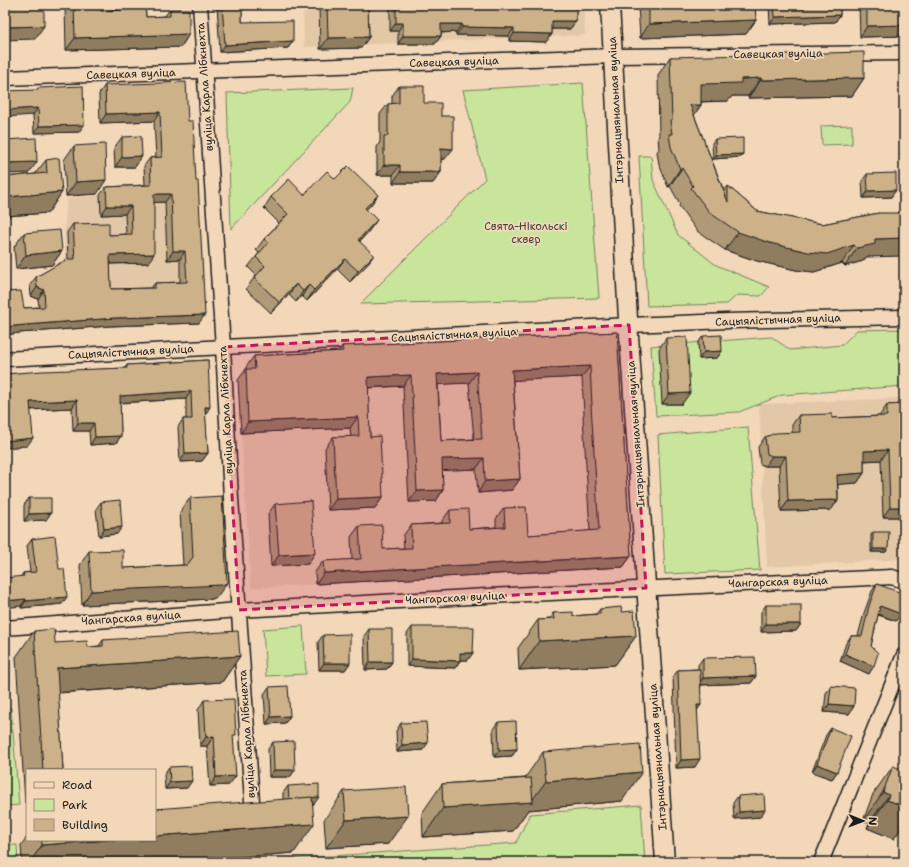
<svg xmlns="http://www.w3.org/2000/svg" width="909" height="867" viewBox="0 0 909 867" font-family="'Shantell Sans',sans-serif">
  <rect width="100%" height="100%" fill="#f2d7b9"/>
  <filter id="ink" filterUnits="userSpaceOnUse"><feTurbulence type="fractalNoise" baseFrequency=".025" numOctaves="2"/><feDisplacementMap in="SourceGraphic" scale="8" xChannelSelector="R" yChannelSelector="G"/><feConvolveMatrix kernelMatrix="1 2 1 2 8 2 1 2 1" color-interpolation-filters="sRGB"/></filter>
  <g filter="url(#ink)">
    <g fill="#e3c8a8">
      <polygon points="303,5 583,5 585,35 304,47"/>
      <polygon points="164,190 199,323 106,327 69,330 64,233 67,199 100,195 147,194"/>
      <polygon points="609,343 623,567 251,588 238,380"/>
      <polygon points="904,398 904,559 767,567 759,404"/>
    </g>
    <g fill="#c9e59c" stroke="#72805c">
      <polygon points="583,83 599,298 360,304 485,179 463,90"/>
      <polygon points="353,88 350,102 231,229 227,93"/>
      <polygon points="852,125 852,144 822,145 821,126"/>
      <polygon points="639,156 651,156 653,180 678,235 716,265 769,287 761,296 737,295 727,304 647,306"/>
      <polygon points="904,329 904,386 782,395 739,412 656,416 651,346 772,337 790,350 842,345 857,330"/>
      <polygon points="748,427 760,570 665,574 658,435"/>
      <polygon points="303,626 306,674 266,676 263,629"/>
      <polygon points="11,708 19,805 5,806 5,709"/>
      <polygon points="641,805 645,862 248,862 516,843 530,814"/>
      <polygon points="6,845 17,845 18,862 8,862"/>
    </g>
    <g fill="none" stroke-linecap="round" stroke-linejoin="round">
      <g stroke="#1c1c1c" stroke-width="17">
        <g id="minor">
          <polyline points="200,5 223,347 231,498 253,816"/>
          <polyline points="5,78 613,56 904,53"/>
          <polyline points="5,359 629,325 728,321 904,317"/>
          <polyline points="5,628 239,610 487,596 892,577 904,581"/>
          <polyline points="821,862 904,655"/>
        </g>
      </g>
      <g stroke="#1c1c1c" stroke-width="21">
        <polyline id="major" points="610,5 629,336 665,862"/>
      </g>
      <use href="#minor" stroke="#f2d7b9" stroke-width="14"/>
      <use href="#major" stroke="#f2d7b9" stroke-width="18"/>
    </g>
    <g fill="#b09976" stroke="#1c1c1c" fill-rule="evenodd">
      <polygon points="65,5 100,5 101,11 114,10 113,5 145,5 146,17 165,16 170,9 189,34 181,47 66,50"/>
      <polygon points="217,5 242,5 242,22 293,41 288,48 220,52"/>
      <polygon points="319,5 368,5 369,37 361,48 320,49"/>
      <polygon points="390,5 576,5 576,21 570,29 552,29 552,34 546,42 509,41 509,36 456,35 456,32 441,33 441,36 435,44 398,44 398,31 390,31"/>
      <polygon points="638,5 755,5 756,20 746,34 640,38"/>
      <polygon points="769,5 840,5 840,15 835,22 770,24"/>
      <polygon points="859,5 904,5 904,36 860,37"/>
      <polygon points="670,57 864,78 852,96 748,98 748,96 732,96 728,101 701,102 701,105 694,115 724,191 728,186 757,211 822,224 879,213 866,257 863,261 845,266 842,263 814,272 796,270 757,261 725,250 697,231 679,206 680,204 670,186 668,187 659,164 657,152 659,149 658,137 659,136 658,75"/>
      <path d="M105 85 188 121 199 323 109 326 19 333 5 335V292L24 308 39 307 38 299 31 296 30 285 36 277 68 259 67 232 73 224 109 235 126 234 125 214 101 215 100 195 106 187 145 185 144 166 150 158 156 157 154 121 100 123 99 94ZM154 202H165L167 260 180 259V282L155 283 151 288 111 289 110 264 148 263Z"/>
      <polygon points="399,86 424,103 441,116 445,159 441,159 441,172 433,183 393,183 393,175 377,175 377,147 380,142 380,114 388,104 392,104 392,96"/>
      <polygon points="38,88 79,132 34,133 33,115 36,90"/>
      <polygon points="122,137 142,156 135,167 115,167 114,148"/>
      <polygon points="715,139 743,154 741,157 713,159 712,143"/>
      <polygon points="74,146 97,194 66,196 64,160"/>
      <polygon points="46,160 62,192 48,213 5,216 5,177 35,174"/>
      <polygon points="867,174 896,190 891,197 863,198 862,181"/>
      <polygon points="335,179 371,205 366,210 369,231 360,241 366,266 350,282 337,269 307,301 302,296 296,302 289,295 271,313 246,289 256,275 248,267 256,257 259,253 256,250 264,239 279,223 264,208 271,197 304,195"/>
      <polygon points="24,233 62,251 52,265 16,269 14,247"/>
      <path d="M617 332 631 556 623 567 316 584 315 572 323 561 352 560 351 537 359 526 383 549 404 548 403 536 411 525 442 523V521L450 510 469 529 496 527V519L504 508 528 535 590 531 583 416 584 414 582 377 513 380 520 479 512 490 478 493 476 469 442 470 443 490 436 501 409 502 403 386 368 388 370 437 383 497 375 508 328 510 325 448 333 437H351L350 428 241 433 238 380 246 369V367L254 356 339 351 342 346ZM469 383 474 439 441 441 438 384Z"/>
      <polygon points="703,336 722,351 717,358 699,359 698,343"/>
      <polygon points="666,338 682,404 662,404 659,349"/>
      <polygon points="208,360 205,414 208,453 202,461 180,462 178,427 183,419 186,419 186,399 120,403 121,436 116,443 90,445 89,431 73,431 72,408 30,410 27,446 5,374 125,368 127,365"/>
      <polygon points="904,404 904,517 883,517 881,460 864,461 864,473 857,483 838,484 838,500 831,510 781,511 779,466 765,466 760,464 758,447 765,437 792,432 792,425 799,415 832,418 880,416 880,415 887,405"/>
      <polygon points="29,498 46,520 24,521 24,505"/>
      <polygon points="190,498 217,597 212,599 82,605 80,565 89,551 123,568 183,565 180,512"/>
      <polygon points="101,502 117,534 99,536 96,509"/>
      <polygon points="275,504 308,564 271,566 268,514"/>
      <polygon points="873,532 886,552 871,552 871,535"/>
      <polygon points="32,539 62,604 21,608 21,576 23,573 30,572 27,546"/>
      <polygon points="877,584 896,621 878,615 871,646 869,674 840,661 846,643 851,636 858,636 864,613 872,591"/>
      <polygon points="766,605 801,624 796,631 761,632 761,612"/>
      <polygon points="600,609 622,612 636,636 615,665 519,670 518,648 538,620 549,619 553,613 573,616 596,614"/>
      <polygon points="412,627 468,660 460,660 455,668 407,666 407,634"/>
      <polygon points="369,629 392,662 387,669 365,670 364,636"/>
      <polygon points="34,631 55,643 88,647 99,646 103,640 240,656 222,682 58,693 63,770 27,770 27,803 25,803 16,657"/>
      <polygon points="323,635 350,663 345,670 319,670 318,642"/>
      <polygon points="703,658 756,676 751,683 701,685 697,710 695,767 676,768 673,677 678,670 698,669 698,665"/>
      <polygon points="831,686 854,706 849,714 824,712 826,693"/>
      <polygon points="269,687 290,716 285,723 266,724 264,694"/>
      <polygon points="204,700 233,739 229,785 210,786 207,746 200,746 198,710"/>
      <polygon points="498,722 517,749 512,756 494,757 493,729"/>
      <polygon points="401,723 423,750 397,752 396,731"/>
      <polygon points="831,728 837,772 832,779 812,772 826,735"/>
      <polygon points="273,742 295,770 290,777 269,777 268,749"/>
      <polygon points="543,752 622,801 528,810 513,831 423,837 422,813 442,784 525,778"/>
      <polygon points="893,766 894,839 867,828 869,823 863,821 873,794"/>
      <polygon points="169,767 187,788 165,789 164,774"/>
      <polygon points="288,786 314,804 312,804 294,853 173,862 22,862 21,845 27,837 27,840 155,840 283,800 283,793"/>
      <polygon points="344,791 388,844 326,848 324,820"/>
      <polygon points="738,796 760,817 734,819 733,803"/>
    </g>
    <g fill="#907d60" stroke="#1c1c1c">
      <polygon points="840,15 835,22 770,24 775,17"/>
      <polygon points="756,20 746,34 640,38 649,24"/>
      <polygon points="552,21 576,21 570,29 547,29"/>
      <polygon points="396,23 403,23 398,31 390,31"/>
      <polygon points="441,24 462,24 456,32 435,33"/>
      <polygon points="904,25 904,36 860,37 867,26"/>
      <polygon points="44,26 35,39 5,40 5,27"/>
      <polygon points="462,27 514,28 509,36 456,35"/>
      <polygon points="514,33 552,34 546,42 509,41"/>
      <polygon points="189,34 181,47 66,50 75,38"/>
      <polygon points="403,36 441,36 435,44 398,44"/>
      <polygon points="369,37 361,48 320,49 328,38"/>
      <polygon points="293,41 288,48 220,52 225,45"/>
      <polygon points="761,78 748,96 732,96 728,101 688,102 701,84 741,79"/>
      <polygon points="864,78 852,96 748,98 761,80"/>
      <polygon points="690,105 701,105 689,123"/>
      <polygon points="38,108 33,115 5,117 5,110"/>
      <polygon points="160,112 154,121 100,123 106,114"/>
      <polygon points="84,125 79,132 34,133 39,126"/>
      <polygon points="441,148 453,149 445,159 433,159"/>
      <polygon points="743,154 741,157 713,159 716,155"/>
      <polygon points="142,156 135,167 115,167 122,157"/>
      <polygon points="37,162 29,173 5,174 5,163"/>
      <polygon points="384,165 400,165 393,175 377,175"/>
      <polygon points="682,168 670,186 668,187 680,169"/>
      <polygon points="400,172 441,172 433,183 393,183"/>
      <polygon points="106,180 97,194 66,196 76,182"/>
      <polygon points="896,190 891,197 863,198 868,191"/>
      <polygon points="62,192 48,213 5,216 5,200 7,197"/>
      <polygon points="154,194 171,194 165,202 148,203"/>
      <polygon points="378,195 371,205 357,219 365,208"/>
      <polygon points="107,206 131,206 125,214 101,215"/>
      <polygon points="377,220 369,231 351,250 358,240"/>
      <polygon points="738,232 854,245 842,263 814,272 796,270 757,261 725,250"/>
      <polygon points="904,238 904,256 866,257 863,261 845,266 857,248 875,239"/>
      <polygon points="62,251 52,265 16,269 26,255"/>
      <polygon points="173,251 185,251 180,259 167,260"/>
      <polygon points="154,254 148,263 104,264 110,255"/>
      <polygon points="374,255 366,266 350,282 358,271"/>
      <polygon points="345,259 337,269 307,301 314,290"/>
      <polygon points="296,284 289,295 271,313 279,302"/>
      <polygon points="309,285 302,296 296,302 303,291"/>
      <polygon points="37,287 44,290 38,299 31,296"/>
      <polygon points="205,315 199,323 109,326 19,333 5,335 5,327 25,325 115,318"/>
      <polygon points="722,351 717,358 699,359 704,352"/>
      <polygon points="590,366 582,377 504,381 512,370"/>
      <polygon points="477,372 469,383 429,385 437,374"/>
      <polygon points="411,375 403,386 360,388 368,377"/>
      <polygon points="191,391 186,399 114,403 120,396"/>
      <polygon points="690,393 682,404 662,404 669,394"/>
      <polygon points="77,400 72,408 24,410 30,402"/>
      <polygon points="205,407 210,407 205,415"/>
      <polygon points="358,417 350,428 241,433 248,422"/>
      <polygon points="78,423 94,423 89,431 73,431"/>
      <polygon points="121,436 116,443 90,445 95,437"/>
      <polygon points="33,438 27,446 5,448 5,441"/>
      <polygon points="888,450 881,460 857,461 864,451"/>
      <polygon points="208,453 202,461 180,462 185,454"/>
      <polygon points="772,456 786,456 779,466 765,466"/>
      <polygon points="484,458 476,469 434,471 442,459"/>
      <polygon points="864,473 857,483 830,485 837,475"/>
      <polygon points="520,479 512,490 478,493 485,481"/>
      <polygon points="443,490 436,501 409,502 417,491"/>
      <polygon points="383,497 375,508 328,510 336,499"/>
      <polygon points="838,500 831,510 781,511 788,501"/>
      <polygon points="890,507 904,507 904,517 883,517"/>
      <polygon points="51,513 46,520 24,521 29,514"/>
      <polygon points="122,527 117,534 99,536 104,529"/>
      <polygon points="873,549 888,549 886,552 871,552"/>
      <polygon points="315,553 308,564 271,566 279,555"/>
      <polygon points="631,556 623,567 316,584 324,573"/>
      <polygon points="227,583 217,597 212,599 82,605 91,591"/>
      <polygon points="67,597 62,604 21,608 26,601"/>
      <polygon points="26,599 21,606 5,608 5,601"/>
      <polygon points="880,606 901,614 896,621 875,613"/>
      <polygon points="766,624 801,624 796,631 761,632"/>
      <polygon points="636,636 615,665 519,670 539,641"/>
      <polygon points="460,653 473,653 468,660 455,660"/>
      <polygon points="845,654 874,666 869,674 840,661"/>
      <polygon points="240,656 222,682 38,694 57,668"/>
      <polygon points="412,659 460,661 455,668 407,666"/>
      <polygon points="370,662 392,662 387,669 365,670"/>
      <polygon points="324,663 350,663 345,670 319,670"/>
      <polygon points="756,676 751,683 698,685 703,678"/>
      <polygon points="829,704 854,706 849,714 824,712"/>
      <polygon points="697,705 701,705 696,712"/>
      <polygon points="290,716 285,723 266,724 271,717"/>
      <polygon points="214,736 207,746 200,746 206,737"/>
      <polygon points="428,743 423,750 397,752 402,745"/>
      <polygon points="517,749 512,756 494,757 499,750"/>
      <polygon points="700,759 695,767 676,768 681,760"/>
      <polygon points="817,764 837,772 832,779 812,772"/>
      <polygon points="274,770 295,770 290,777 269,777"/>
      <polygon points="642,772 622,801 528,810 513,831 423,837 443,808 531,802 546,781"/>
      <polygon points="236,776 229,785 210,786 216,777"/>
      <polygon points="192,781 187,788 165,789 170,782"/>
      <polygon points="883,792 889,795 869,823 863,821"/>
      <polygon points="319,797 314,804 284,806 289,799"/>
      <polygon points="887,800 904,806 904,824 894,839 867,828"/>
      <polygon points="765,810 760,817 734,819 739,812"/>
      <polygon points="408,816 388,844 326,848 346,820"/>
      <polygon points="314,824 294,853 173,862 30,862 42,845 108,840 155,840 155,836"/>
    </g>
    <g fill="#cdb289" stroke="#1c1c1c" fill-rule="evenodd">
      <polygon points="5,5 44,5 44,26 5,27"/>
      <polygon points="74,5 100,5 101,11 123,10 123,5 145,5 146,17 170,16 170,9 189,9 189,34 75,38"/>
      <polygon points="222,5 242,5 242,22 293,21 293,41 225,45"/>
      <polygon points="327,5 368,5 369,37 328,38"/>
      <polygon points="396,5 576,5 576,21 552,21 552,34 514,33 514,28 462,27 462,24 441,24 441,36 403,36 403,23 396,23"/>
      <polygon points="649,5 755,5 756,20 649,24"/>
      <polygon points="774,5 840,5 840,15 775,17"/>
      <polygon points="867,5 904,5 904,25 867,26"/>
      <polygon points="864,52 864,78 761,80 761,78 741,79 741,83 701,84 701,105 690,105 728,202 728,186 757,211 822,224 879,213 904,213 904,238 875,239 875,244 857,248 854,245 827,254 808,252 770,243 738,232 710,213 691,188 693,186 682,168 680,169 671,147 669,134 672,134 670,120 672,120 670,57"/>
      <path d="M186 82 188 121H193L196 181H198L205 315 115 318 25 325 5 327V292L21 291 24 308 45 307 44 290 37 287 36 277 67 259H75L73 224 109 223V235L132 234 131 206H107L106 187 151 185 150 158 162 157 160 112 106 114 105 85ZM154 194H171L173 251H185L187 282 155 283V288L111 289 110 255 154 254Z"/>
      <polygon points="83,86 84,125 39,126 38,108 5,110 5,91 38,90 38,88"/>
      <polygon points="399,86 424,86 424,103 441,103 441,116 453,116 453,149 441,148 441,172 400,172 400,165 384,165 384,136 388,136 388,104 399,103"/>
      <polygon points="141,136 142,156 122,157 122,137"/>
      <polygon points="36,138 37,162 5,163 5,140"/>
      <polygon points="743,138 743,154 716,155 715,139"/>
      <polygon points="105,144 106,180 76,182 74,146"/>
      <polygon points="59,158 62,192 7,197 5,177 47,173 46,160"/>
      <polygon points="348,166 378,195 365,208 377,220 358,240 374,255 358,271 345,259 314,290 309,285 303,291 296,284 279,302 254,278 265,266 256,257 268,243 264,239 288,214 271,197 289,179 304,195 327,171 335,179"/>
      <polygon points="896,173 896,190 868,191 867,174"/>
      <polygon points="60,230 62,251 26,255 24,233"/>
      <path d="M617 332 631 556 324 573 323 561 361 559 359 526 382 525 383 549 412 548 411 525 450 523V510L468 509 469 529 505 527 504 508 526 507 528 535 599 530 591 405H592L590 366 512 370 520 479 485 481 484 458 442 459 443 490 417 491 411 375 368 377 370 437 380 436 383 497 336 499 333 437 359 436 358 417 248 422 246 369H255L254 356 343 351 342 346ZM477 372 482 439 441 441 437 374Z"/>
      <polygon points="721,335 722,351 704,352 703,336"/>
      <polygon points="687,337 690,393 669,394 666,338"/>
      <polygon points="208,360 210,407 205,407 208,453 185,454 183,419 192,419 191,391 120,396 121,436 95,437 94,423 78,423 77,400 30,402 33,438 5,441 5,374 42,371 127,368 127,365"/>
      <polygon points="904,404 904,507 890,507 888,450 864,451 864,473 837,475 838,500 788,501 786,456 772,456 767,454 765,437 776,433 800,432 799,415 832,414 832,418 887,416 887,405"/>
      <polygon points="222,496 227,583 222,585 91,591 89,551 123,550 123,568 187,565 193,557 190,498"/>
      <polygon points="29,498 51,498 51,513 29,514"/>
      <polygon points="120,500 122,527 104,529 101,502"/>
      <polygon points="311,501 315,553 279,555 275,504"/>
      <polygon points="873,532 889,532 888,549 873,549"/>
      <polygon points="55,536 59,569 64,569 67,597 26,601 26,599 5,601 5,578 24,576 23,573 36,572 32,539"/>
      <polygon points="877,584 904,594 904,606 901,614 880,606 871,646 878,653 874,666 845,654 851,636 862,636 869,606"/>
      <rect x="766" y="605" width="35" height="19"/>
      <polygon points="621,607 622,612 634,611 636,636 539,641 538,620 554,619 553,613 573,612 573,616 600,614 600,609"/>
      <polygon points="412,627 474,627 473,653 460,653 460,661 412,659"/>
      <polygon points="54,629 55,643 87,641 88,647 103,646 103,640 238,631 240,656 57,668 63,770 43,770 34,631"/>
      <polygon points="369,629 392,629 392,662 370,662"/>
      <polygon points="350,634 350,663 324,663 323,635"/>
      <polygon points="755,657 756,676 703,678 703,658"/>
      <polygon points="700,669 701,705 697,705 700,759 681,760 678,670"/>
      <polygon points="288,686 290,716 271,717 269,687"/>
      <polygon points="831,686 855,688 854,706 829,704"/>
      <polygon points="234,699 236,735 233,735 236,776 216,777 214,736 206,737 204,700"/>
      <polygon points="516,721 517,749 499,750 498,722"/>
      <polygon points="426,722 428,743 402,745 401,723"/>
      <polygon points="831,728 851,736 837,772 817,764"/>
      <polygon points="294,741 295,770 274,770 273,742"/>
      <polygon points="640,744 642,772 546,781 543,752"/>
      <polygon points="191,766 192,781 170,782 169,767"/>
      <polygon points="893,766 901,769 904,766 904,806 887,800 889,795 883,792"/>
      <polygon points="531,778 533,802 443,808 442,784"/>
      <polygon points="319,784 319,797 289,799 288,786"/>
      <polygon points="406,787 408,816 346,820 344,791"/>
      <polygon points="764,794 765,810 739,812 738,796"/>
      <polygon points="312,797 314,824 155,836 155,809"/>
      <polygon points="42,840 108,840 42,845"/>
    </g>
  </g>
  <path fill="#c2185b" fill-opacity="0.2" stroke="#c2185b" stroke-width="3" stroke-dasharray="8 5" stroke-linejoin="round" d="M629 325 646 588 239 610 223 347Z"/>
  <g text-anchor="middle" dominant-baseline="central" stroke-width="3.5" stroke-linejoin="round" paint-order="stroke">
    <g font-size="11" fill="#1c1c1c" stroke="#f2d7b9">
      <text transform="translate(778 54) rotate(-1)">Савецкая вуліца</text>
      <text transform="translate(454 62) rotate(-2)">Савецкая вуліца</text>
      <text transform="translate(131 74) rotate(-2)">Савецкая вуліца</text>
      <text transform="translate(205 87) rotate(-94)">вуліца Карла Лібкнехта</text>
      <text transform="translate(616 110) rotate(-93)">Інтэрнацыянальная вуліца</text>
      <text transform="translate(778 320) rotate(-2)">Сацыялістычная вуліца</text>
      <text transform="translate(454 335) rotate(-3)">Сацыялістычная вуліца</text>
      <text transform="translate(131 352) rotate(-3)">Сацыялістычная вуліца</text>
      <text transform="translate(226 410) rotate(-93)">вуліца Карла Лібкнехта</text>
      <text transform="translate(636 434) rotate(-94)">Інтэрнацыянальная вуліца</text>
      <text transform="translate(778 582) rotate(-2)">Чангарская вуліца</text>
      <text transform="translate(455 598) rotate(-3)">Чангарская вуліца</text>
      <text transform="translate(131 618) rotate(-4)">Чангарская вуліца</text>
      <text transform="translate(247 734) rotate(-94)">вуліца Карла Лібкнехта</text>
      <text transform="translate(658 757) rotate(-94)">Інтэрнацыянальная вуліца</text>
    </g>
    <g font-size="11" fill="#3f4436" stroke="#f2d7b9">
      <text x="526" y="226">Свята-Нікольскі<tspan x="526" dy="13">сквер</tspan></text>
    </g>
  </g>
  <rect width="909" height="867" fill="none" stroke="#f2d7b9" stroke-width="20"/>
  <rect x="10" y="10" width="889" height="847" fill="none" stroke="#1c1c1c" stroke-width="1.5" filter="url(#ink)"/>
  <rect x="26" y="769" width="130" height="72" fill="#f2d7b9" stroke="#9c8c7a"/>
  <rect x="34" y="782" width="20" height="6" fill="#f2d7b9" stroke="#9c8c7a"/>
  <text x="62" y="789" font-size="12" fill="#1c1c1c">Road</text>
  <rect x="34" y="799" width="20" height="12" fill="#c9e59c" stroke="#9c8c7a"/>
  <text x="62" y="809" font-size="12" fill="#1c1c1c">Park</text>
  <rect x="34" y="819" width="20" height="12" fill="#cdb289" stroke="#9c8c7a"/>
  <text x="62" y="829" font-size="12" fill="#1c1c1c">Building</text>
  <g transform="translate(863 821) rotate(91)" stroke="#f2d7b9" stroke-width="3" paint-order="stroke">
  <path d="M0-3L7 15L0 10L-7 15Z" fill="#1c1c1c"/>
  <text y="-6" font-size="11" font-weight="bold" text-anchor="middle" fill="#1c1c1c">N</text>
  </g>
</svg>
